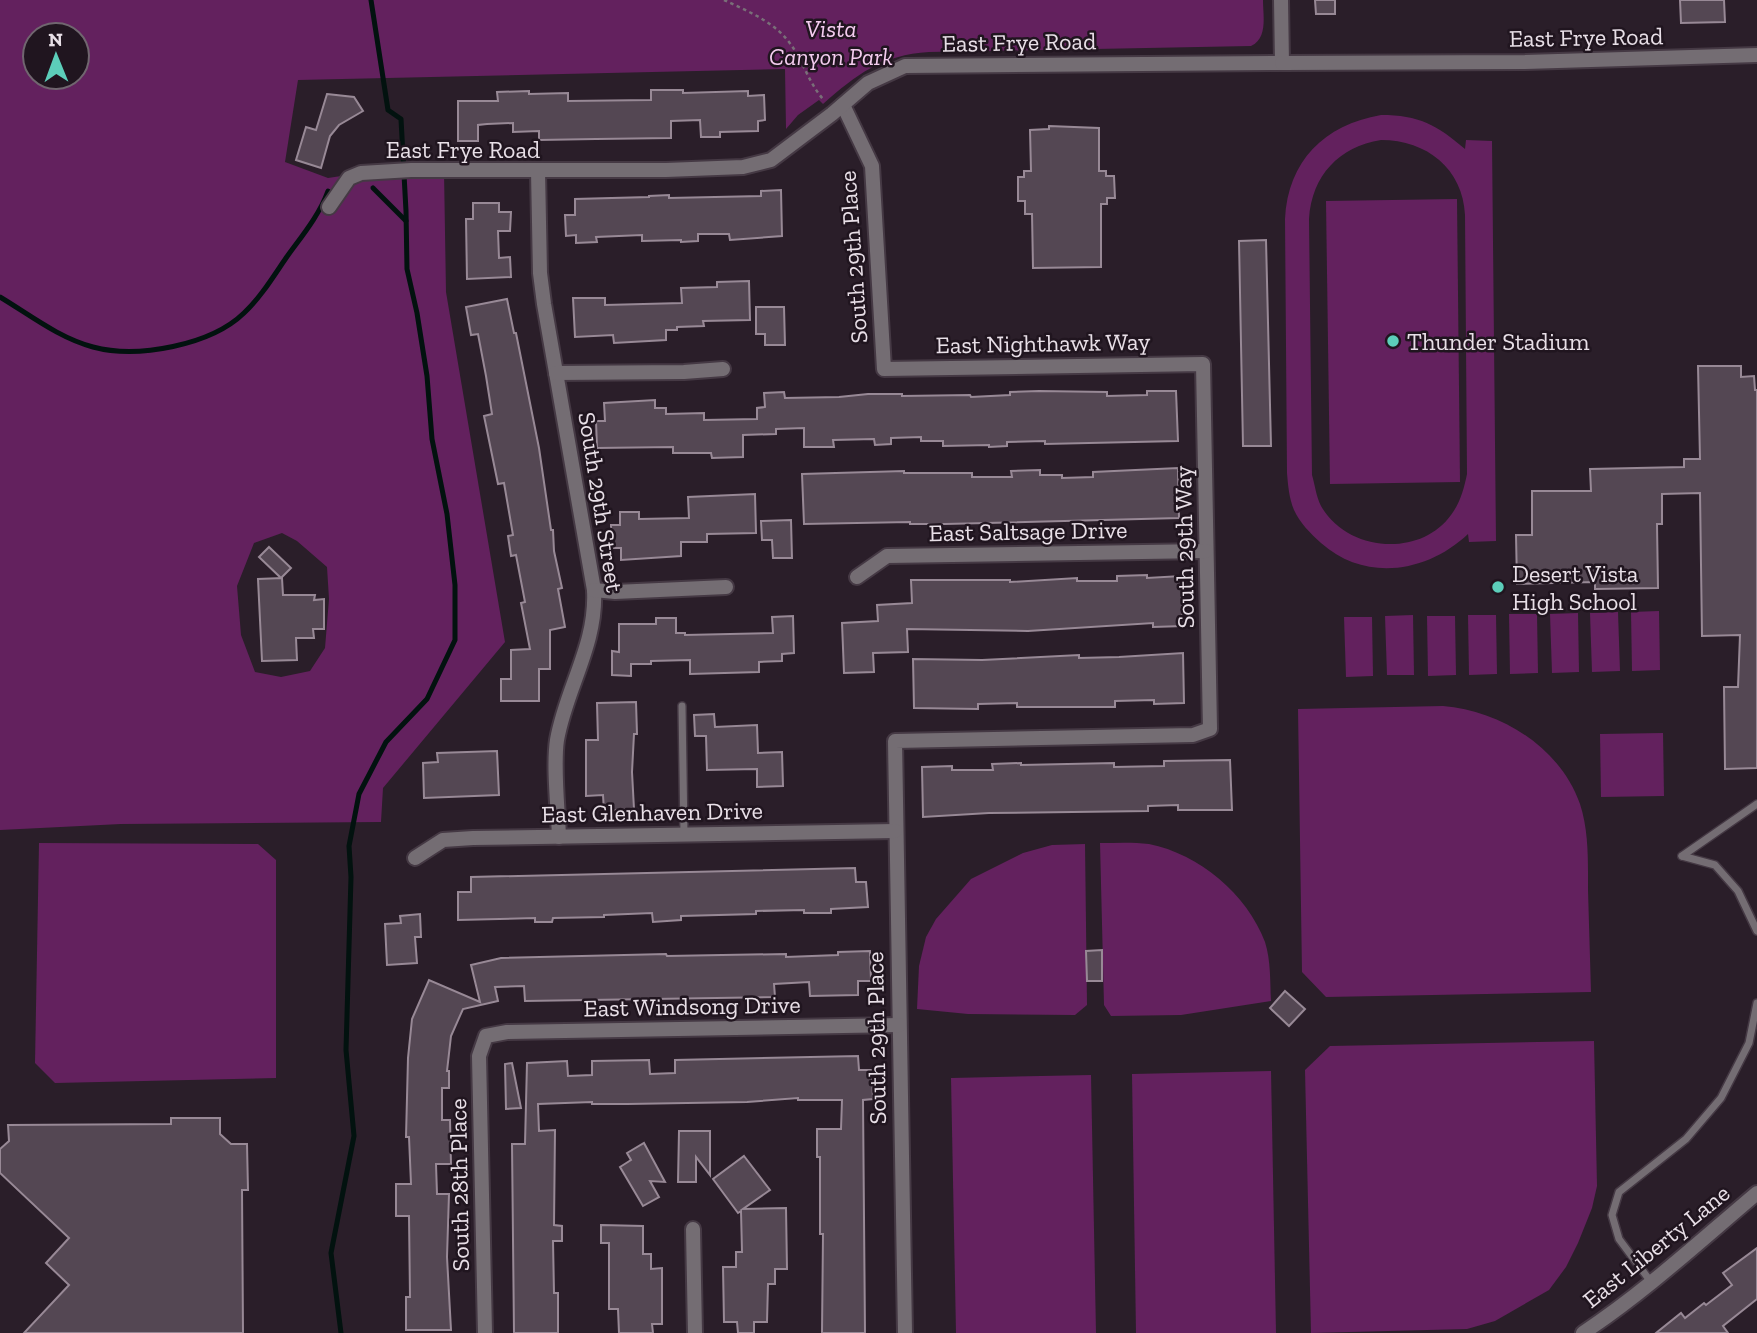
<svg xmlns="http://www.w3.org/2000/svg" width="1757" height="1333" viewBox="0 0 1757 1333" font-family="'Zilla Slab',serif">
  <rect width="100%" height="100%" fill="#2a1e29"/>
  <g fill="#63215e" fill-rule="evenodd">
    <path d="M0 0H1263C1263 16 1268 38 1251 46L929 52C882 55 857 74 823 104L819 100 798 115 786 129 785 69 298 80 285 162 328 178 361 173 444 171 446 292 505 642 383 788 381 822 121 824 0 830ZM35 35H77V77H35ZM282 533 297 541 327 567 329 599 325 648 310 671 281 677 255 672 241 635 237 586 254 543Z"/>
    <path d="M1381 115C1419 115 1437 125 1465 149L1466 140 1492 141 1496 541 1469 542 1468 534C1428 572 1366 583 1321 543 1310 533 1300 523 1294 510 1289 498 1288 485 1287 473L1285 219C1288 161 1324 125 1381 115ZM1381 140C1427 140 1463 169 1465 215L1467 474C1464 489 1460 503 1451 515 1420 558 1347 552 1321 506 1316 496 1315 485 1312 475L1309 219C1312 175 1339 147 1381 140Z"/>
    <polygon points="1457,199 1460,482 1330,484 1326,201"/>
    <polygon points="1659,611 1660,670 1632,671 1631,612"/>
    <polygon points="1618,612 1620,671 1592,672 1590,613"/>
    <polygon points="1578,613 1579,672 1552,673 1550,614"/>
    <polygon points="1537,614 1538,673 1510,674 1509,614"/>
    <polygon points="1413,615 1414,675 1387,675 1385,616"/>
    <polygon points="1468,615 1496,615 1497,674 1469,675"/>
    <polygon points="1427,616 1455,616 1456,675 1428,676"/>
    <polygon points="1344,617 1372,617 1373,676 1346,677"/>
    <path d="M1443 706C1501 711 1560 747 1580 804 1589 832 1588 861 1588 890 1589 924 1590 958 1591 992L1326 997 1302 972 1298 709Z"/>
    <polygon points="1663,733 1664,796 1601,797 1600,734"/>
    <polygon points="39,843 258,844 276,860 276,1078 55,1083 35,1063"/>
    <path d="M1100 843C1116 843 1133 842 1149 844 1199 854 1247 894 1265 942 1271 961 1270 982 1271 1001L1181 1015 1111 1016 1104 1005Z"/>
    <polygon points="1085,844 1087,1005 1075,1015 968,1014 917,1009 919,966 926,937 936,919 971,879 1023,853 1052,845"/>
    <polygon points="1594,1041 1597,1186 1592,1208 1578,1243 1566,1267 1549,1290 1495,1321 1467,1329 1311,1333 1305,1070 1330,1046"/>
    <polygon points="1271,1071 1276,1333 1136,1333 1132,1074"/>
    <polygon points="1091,1075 1096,1333 956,1333 951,1078"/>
  </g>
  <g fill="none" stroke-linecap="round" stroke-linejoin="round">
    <g stroke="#02120f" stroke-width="5">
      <polyline points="373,188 406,221"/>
      <path d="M0 297C30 315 59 338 93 347 138 359 211 345 244 313 261 297 273 277 286 258 301 237 319 216 328 191"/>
      <polyline points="341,1333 331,1253 354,1136 346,1050 351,877 349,846 359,794 386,742 427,699 455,640 455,585 447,514 432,439 427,376 417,313 407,269 406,211 401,119 388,110 371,0"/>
    </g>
  </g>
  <g fill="#544753" stroke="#988996" stroke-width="2">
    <polygon points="1315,0 1335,0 1335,14 1316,14"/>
    <polygon points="1680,0 1724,0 1725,22 1681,23"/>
    <polygon points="651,90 683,90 683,93 748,91 748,96 764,95 765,120 758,121 758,131 720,132 720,137 701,137 700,120 671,121 671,138 596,139 539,140 539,131 513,132 513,123 487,124 478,125 478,141 458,141 458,101 498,101 497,92 529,91 529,94 568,93 568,101 651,100"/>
    <polygon points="327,94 354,97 363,111 339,125 330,136 321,168 296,160 306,127 316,130"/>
    <polygon points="1049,126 1099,128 1099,171 1106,171 1106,176 1114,176 1115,198 1107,198 1107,204 1101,204 1101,267 1033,268 1032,214 1025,214 1025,201 1018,201 1018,177 1024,177 1024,171 1031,171 1030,130 1049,129"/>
    <polygon points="781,190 782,236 730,240 729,234 698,234 698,241 681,242 681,240 642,241 642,235 596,237 597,242 576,243 576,235 566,236 565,215 575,215 575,199 649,197 649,196 669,195 669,198 761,196 761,191"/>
    <polygon points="473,203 499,203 499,212 511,212 510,231 498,231 499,258 510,257 511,277 467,279 466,219 473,219"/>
    <polygon points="1266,240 1271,446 1243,446 1239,241"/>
    <polygon points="749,281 750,320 703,321 704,326 677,327 677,330 666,330 666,340 614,343 613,335 575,337 573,298 605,298 605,305 682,303 681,288 717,287 717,282"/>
    <polygon points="507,299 514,333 516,333 539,448 551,530 553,530 554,551 562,588 558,589 565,627 550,630 550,669 539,669 539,701 501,701 501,679 511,679 511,650 530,649 521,603 525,602 516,555 511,556 508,536 513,535 504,483 498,484 484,416 492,414 486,376 478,334 471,335 466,307"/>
    <polygon points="756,307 784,307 785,345 765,345 765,334 756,334"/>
    <polygon points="1698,366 1741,366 1741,377 1754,376 1755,390 1757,390 1757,768 1725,769 1724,687 1738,687 1740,635 1702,636 1700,493 1662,494 1662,524 1657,524 1658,588 1595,589 1595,582 1517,584 1516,535 1532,535 1532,491 1591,491 1590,469 1684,467 1684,459 1700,459"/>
    <polygon points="1039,391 1107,392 1107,396 1147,395 1147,391 1176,391 1178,441 1045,444 1045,441 1007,442 1007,446 989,447 989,445 943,446 943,441 921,441 921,437 891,438 891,444 875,445 874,439 833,440 834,447 804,447 804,428 776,429 776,434 743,435 743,457 712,458 711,453 673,453 673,447 597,448 596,421 605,421 604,403 655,400 655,408 666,408 666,414 704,413 704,420 757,419 757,408 765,407 764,393 784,392 785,398 839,397 868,394 902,394 902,396 970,395 971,397 1010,395 1010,392"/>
    <polygon points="1178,468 1179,518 945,524 910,524 910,522 804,524 802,474 904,471 904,473 972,473 972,477 1012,477 1011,471 1040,470 1040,475 1062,475 1062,478 1093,477 1093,472"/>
    <polygon points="755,494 756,533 707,534 707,542 681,542 681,556 621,560 621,548 611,548 611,525 620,525 620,512 639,512 639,519 689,518 688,497"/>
    <polygon points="791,520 792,558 773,558 772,540 762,540 761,521"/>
    <polygon points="269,547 291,568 281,578 259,557"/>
    <polygon points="1147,575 1147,578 1181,576 1183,626 1153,627 1153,623 1028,631 907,629 908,652 873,653 874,672 844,673 842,623 878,621 877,605 912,603 911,580 1010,580 1010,582 1077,578 1077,581 1117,581 1117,576"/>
    <polygon points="282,578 283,595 315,595 314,600 324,599 324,629 313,629 314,638 296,638 297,660 262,661 258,579"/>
    <polygon points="793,616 794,653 782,654 782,661 759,662 759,672 690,674 690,660 651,661 651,664 631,664 631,676 612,675 612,651 619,652 619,624 656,624 656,618 676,618 676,633 685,633 685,635 773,633 772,617"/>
    <polygon points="1183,653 1184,703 1154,704 1154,700 1115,701 1115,707 1017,707 1017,703 978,704 978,709 914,708 913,659 982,660 1079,655 1079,658 1119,657"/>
    <polygon points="636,702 637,734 634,734 632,772 634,809 604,811 603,795 586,796 586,740 598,740 597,703"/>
    <polygon points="714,714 715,727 757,725 758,753 782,752 783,786 757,787 757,769 707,770 706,736 695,736 694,715"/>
    <polygon points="497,751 499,795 424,798 423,763 438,762 437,753"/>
    <polygon points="1230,760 1232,810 1178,810 1178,805 1148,806 1148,811 989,813 923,817 922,767 952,766 952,770 993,770 992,764 1021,763 1021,765 1114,763 1114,767 1164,766 1164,761"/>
    <polygon points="855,868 856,882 866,882 868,907 831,909 831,913 804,913 804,910 756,911 756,914 681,916 681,920 653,922 652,913 604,915 604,917 553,918 552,922 535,922 535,918 458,920 458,892 471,892 471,877"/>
    <polygon points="420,914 421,937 415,937 417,963 387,965 385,924 401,923 400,916"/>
    <polygon points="1102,950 1102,981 1087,981 1086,951"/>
    <polygon points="870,951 871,981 858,981 858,995 810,996 809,982 774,984 775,997 525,1001 524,986 495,987 498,1001 463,1009 451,1036 447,1071 449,1071 449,1088 442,1088 442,1120 450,1120 451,1164 436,1164 437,1194 449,1194 447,1257 451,1330 406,1330 406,1297 410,1297 409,1216 396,1216 396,1184 411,1184 409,1137 406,1137 408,1058 412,1019 429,980 480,1002 471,965 501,958 666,954 667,956 786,954 786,957 838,955 838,952"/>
    <polygon points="1285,991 1305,1009 1289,1026 1270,1008"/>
    <polygon points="858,1056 859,1070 872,1070 873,1099 863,1100 865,1333 822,1333 823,1234 820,1234 820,1157 817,1157 817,1129 841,1129 842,1100 798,1100 798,1098 747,1102 627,1104 592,1104 592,1102 538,1104 539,1131 555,1130 554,1225 562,1226 562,1241 553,1241 554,1293 558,1293 558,1333 514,1333 512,1144 525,1144 527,1063 567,1061 568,1076 592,1075 592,1061 649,1060 650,1074 675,1073 675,1060"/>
    <polygon points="512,1063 521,1108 506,1109 505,1064"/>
    <polygon points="171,1118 220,1118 220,1134 231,1144 247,1144 248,1190 242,1190 243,1333 24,1333 69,1285 46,1263 69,1238 0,1173 0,1149 9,1141 8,1125 171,1124"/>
    <polygon points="679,1131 710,1131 710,1175 696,1157 696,1182 678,1182"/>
    <polygon points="644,1143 665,1182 650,1181 659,1197 643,1206 620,1167 631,1160 627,1153"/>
    <polygon points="744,1156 770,1190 743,1209 786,1208 787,1269 775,1269 775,1284 768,1284 767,1322 754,1322 754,1333 738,1333 737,1322 724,1322 723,1267 736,1267 736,1252 742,1252 741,1211 738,1213 713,1179"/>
    <polygon points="601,1225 643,1226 643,1254 651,1254 651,1269 662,1268 662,1324 652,1324 653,1333 619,1333 618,1309 609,1309 609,1243 601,1243"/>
    <polygon points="1757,1248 1757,1299 1723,1326 1728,1333 1656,1333 1681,1313 1685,1318 1704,1303 1706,1305 1732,1285 1723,1273"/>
  </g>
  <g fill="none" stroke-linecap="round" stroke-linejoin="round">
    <g stroke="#453944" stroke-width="10">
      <g id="service">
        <polyline points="682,706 684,834"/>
        <polyline points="1682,856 1715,865 1738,891 1757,931"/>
        <polyline points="1682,856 1757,804"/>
        <polyline points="1651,1282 1619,1239 1612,1215 1619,1192 1686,1139 1721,1098 1749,1043 1757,1003"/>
      </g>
    </g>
    <g stroke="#453944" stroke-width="18">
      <g id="minor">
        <polyline points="843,105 872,166 884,369 1203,364 1210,729 1193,735 895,741 905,1333"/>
        <path d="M538 171 540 273 544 304 594 590C597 645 566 688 557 740 553 767 558 808 559 837"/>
        <polyline points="329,207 349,178 361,173 411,170 666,170 743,167 771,160 832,114 868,83 905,66 1282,63 1281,0"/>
        <polyline points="556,373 684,372 723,369"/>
        <polyline points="857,577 887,556 1206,551"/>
        <polyline points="594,590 615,592 726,587"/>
        <polyline points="415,858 443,840 473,838 895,831"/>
        <polyline points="693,1229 695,1333"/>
        <polyline points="485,1333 479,1056 486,1036 507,1032 899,1025"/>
      </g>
    </g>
    <g stroke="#453944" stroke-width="18">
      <g id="tertiary">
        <polyline points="1282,63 1525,62 1757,55"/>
        <path d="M1583 1333C1645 1292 1700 1241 1757 1193"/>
      </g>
    </g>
    <path stroke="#796f78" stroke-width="2.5" stroke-dasharray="3.5 3.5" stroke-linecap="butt" d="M724 0C747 11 773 21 789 42 803 60 808 82 823 99"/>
    <use href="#service" stroke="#746d73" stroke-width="7"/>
    <use href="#minor" stroke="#746d73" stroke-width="14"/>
    <use href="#tertiary" stroke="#746d73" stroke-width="14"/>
  </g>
  <g fill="#5cceba" stroke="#20151f" stroke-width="2.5">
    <circle cx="1393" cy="341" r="7"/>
    <circle cx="1498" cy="587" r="7"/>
  </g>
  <g text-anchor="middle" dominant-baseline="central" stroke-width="5" stroke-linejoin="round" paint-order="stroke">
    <g font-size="24" font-style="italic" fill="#f4ccef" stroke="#20151f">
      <text x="831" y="28">Vista<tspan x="831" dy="28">Canyon Park</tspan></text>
    </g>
    <g font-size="24" fill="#e8dfe7" stroke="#20151f">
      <text transform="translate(1586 37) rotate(-1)">East Frye Road</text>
      <text transform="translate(1019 42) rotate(-1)">East Frye Road</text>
      <text x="463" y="149">East Frye Road</text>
      <text transform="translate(853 257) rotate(-94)">South 29th Place</text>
      <text transform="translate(1043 343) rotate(-1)">East Nighthawk Way</text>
      <text transform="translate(601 502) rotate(81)">South 29th Street</text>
      <text transform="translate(1028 531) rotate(-1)">East Saltsage Drive</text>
      <text transform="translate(1184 547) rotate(-91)">South 29th Way</text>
      <text transform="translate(652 812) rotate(-1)">East Glenhaven Drive</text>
      <text transform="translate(692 1006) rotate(-1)">East Windsong Drive</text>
      <text transform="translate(876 1038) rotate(-91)">South 29th Place</text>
      <text transform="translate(459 1185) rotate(-91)">South 28th Place</text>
      <text transform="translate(1656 1246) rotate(-39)">East Liberty Lane</text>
    </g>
    <g font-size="24" fill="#e8dfe7" stroke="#20151f" text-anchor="start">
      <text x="1407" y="341">Thunder Stadium</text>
      <text x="1512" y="573">Desert Vista<tspan x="1512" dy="28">High School</tspan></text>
    </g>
  </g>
  <g transform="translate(56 56) rotate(359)"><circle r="33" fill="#20151f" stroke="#70666f" stroke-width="2"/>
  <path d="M0-5L12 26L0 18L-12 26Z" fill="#5cceba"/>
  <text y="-10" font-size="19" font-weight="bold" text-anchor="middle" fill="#e8dfe7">N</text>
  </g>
</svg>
